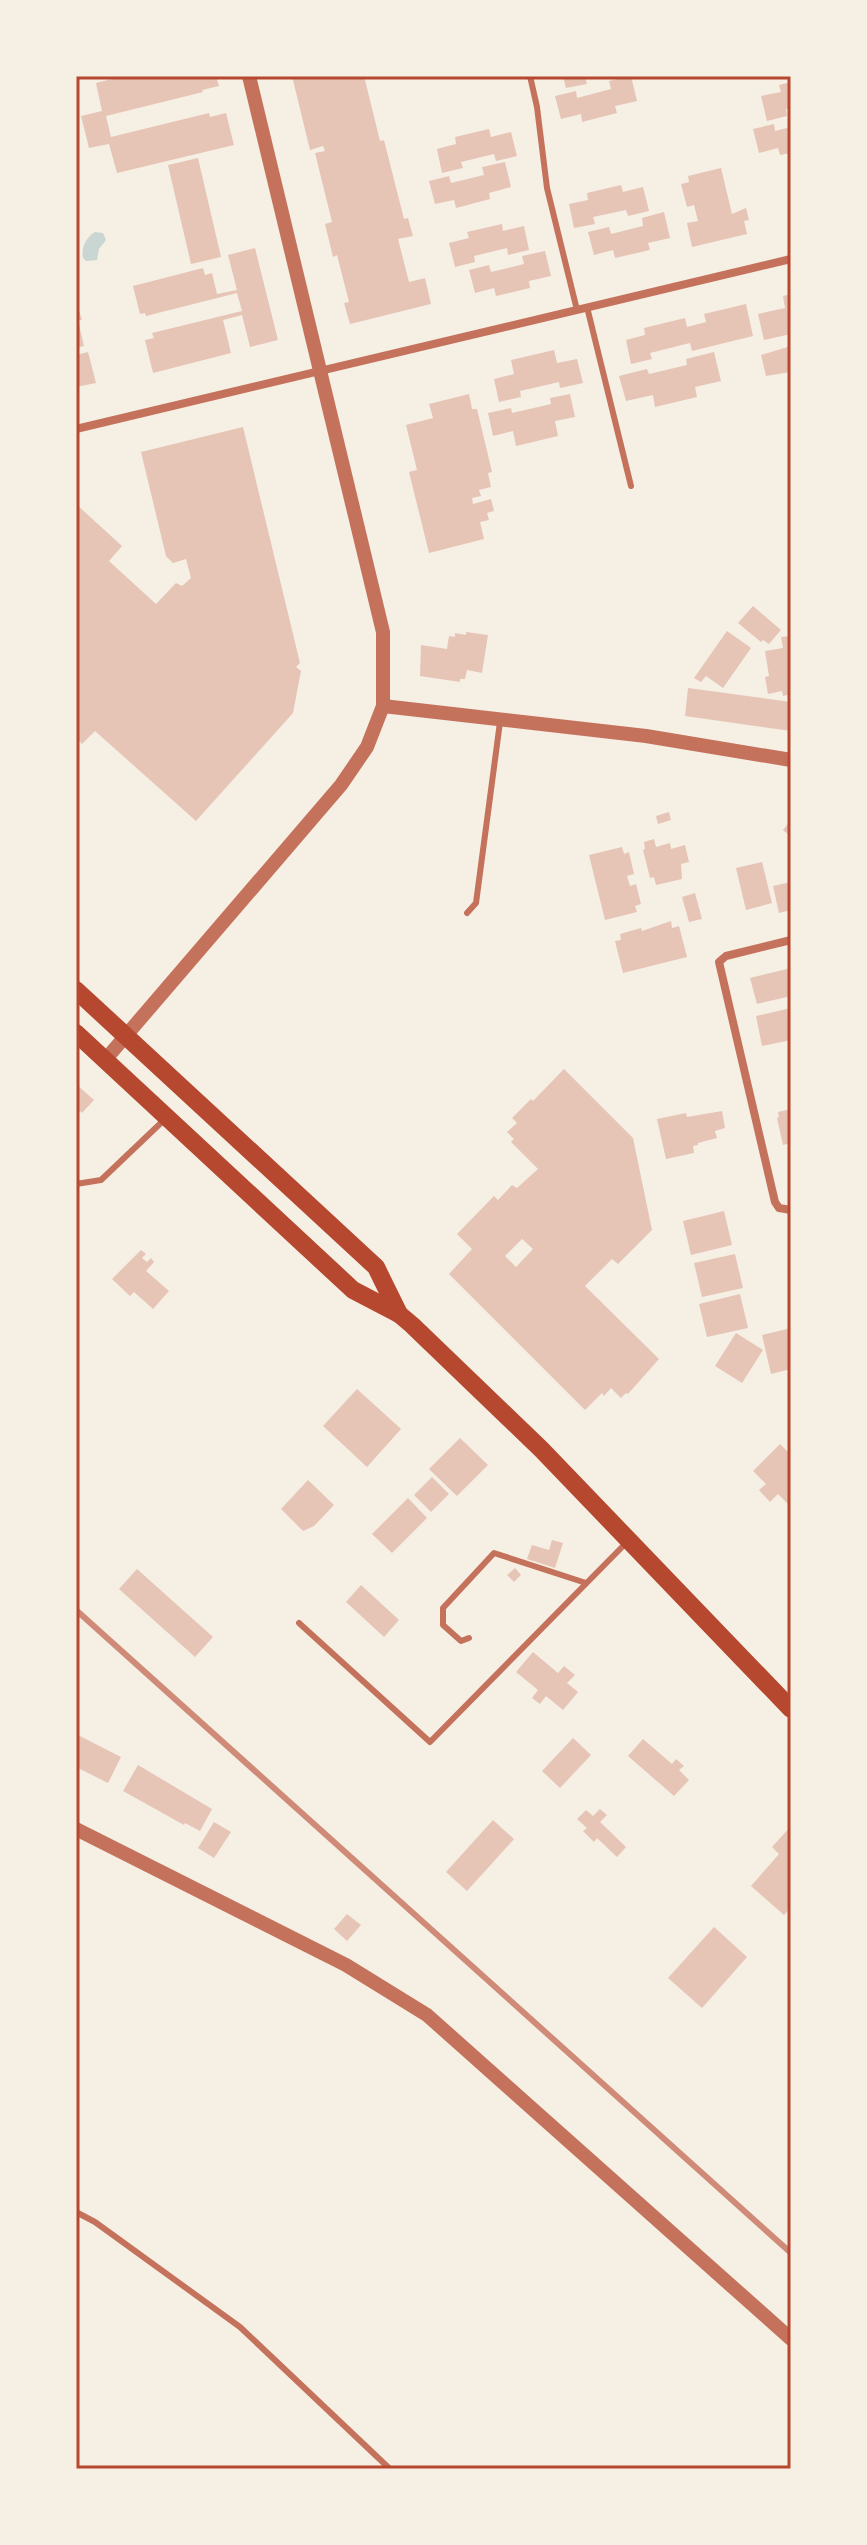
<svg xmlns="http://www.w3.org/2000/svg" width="867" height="2545" viewBox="0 0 867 2545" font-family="Figtree,sans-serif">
  <rect width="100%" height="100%" fill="#f6efe4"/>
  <path fill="#c9d6d2" d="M95 232 103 233 106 240 99 249 97 260 86 261 83 258C81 248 86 237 95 232Z"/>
  <g fill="#e6c5b7" fill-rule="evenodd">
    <polygon points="124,76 216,76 219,86 202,90 203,92 106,116 111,137 209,113 210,117 226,113 234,145 117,173 109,144 89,148 81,116 102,111 96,83"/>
    <polygon points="292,76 364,76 380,141 384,140 404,219 408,218 413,236 398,239 409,282 425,278 431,304 350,324 344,303 349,302 337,255 333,257 325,224 332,222 315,153 325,151 323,146 310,150"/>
    <polygon points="563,76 585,76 587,84 566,88"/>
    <polygon points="631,76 637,101 615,106 617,113 582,122 581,114 561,119 555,96 576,91 577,98 611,89 609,81"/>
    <polygon points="791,82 791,108 786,109 787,116 767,121 761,96 781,92 779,85"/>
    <polygon points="774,124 775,131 791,127 791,153 780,155 778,148 759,153 753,129"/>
    <polygon points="489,129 491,137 511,132 517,156 496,161 494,154 461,162 463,168 442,173 437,149 456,144 455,137"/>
    <polygon points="198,158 221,257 191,264 168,165"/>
    <polygon points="505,162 511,187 489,193 490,199 456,208 454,200 435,204 429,181 449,176 451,183 484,175 482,167"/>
    <polygon points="721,168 732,214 746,208 749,220 744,221 747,234 692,247 687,223 698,221 694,205 687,207 681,184 689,182 688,176"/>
    <polygon points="621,185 623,192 643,187 649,211 628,216 626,210 593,217 595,224 574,228 569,204 588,200 587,193"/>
    <polygon points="664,212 670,238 648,243 650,250 615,258 613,250 594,255 588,232 609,227 611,234 643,226 642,218"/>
    <polygon points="502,224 503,231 524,226 529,250 508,255 507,248 474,256 475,262 455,267 449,243 469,238 467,232"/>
    <polygon points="255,248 278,340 250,347 242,315 223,320 231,353 153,373 145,340 154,338 152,333 242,311 237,293 146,316 145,313 140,314 133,286 203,268 205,275 212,273 217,294 237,290 228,255"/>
    <polygon points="545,251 551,276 529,281 530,288 496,296 494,288 475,293 469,270 489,265 491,272 524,264 522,256"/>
    <polygon points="791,294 791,334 764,340 758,314 785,308 783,296"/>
    <polygon points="76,301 82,320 78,320 84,346 76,348"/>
    <polygon points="746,304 753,336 692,351 690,343 650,353 652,359 631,364 626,340 645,335 644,328 685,318 687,327 706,322 704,314"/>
    <polygon points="791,346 791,372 766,376 761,355"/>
    <polygon points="554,350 557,363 577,359 583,383 560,388 559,382 520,391 521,397 499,402 494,379 514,374 511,360"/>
    <polygon points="88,352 96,383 76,387 76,355"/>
    <polygon points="714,352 721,381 695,387 697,397 655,407 653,395 626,401 619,376 647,369 649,374 687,365 686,359"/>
    <polygon points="469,394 472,409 477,409 492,472 488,473 491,487 479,490 481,496 472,498 473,504 491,499 494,511 487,513 489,520 480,522 484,539 429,553 409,472 417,470 406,425 433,418 429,404"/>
    <polygon points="570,394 575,417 555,421 558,436 516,446 513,431 493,436 488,413 511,408 512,413 551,404 550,398"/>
    <polygon points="243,427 300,663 296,667 301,671 293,713 196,821 95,731 82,744 76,738 76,504 122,546 109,561 156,604 176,583 182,586 191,578 186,559 173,563 166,556 141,452"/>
    <polygon points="753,606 781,630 769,644 763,640 761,642 738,623"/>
    <polygon points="727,631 751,648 723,688 706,676 701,682 694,678"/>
    <polygon points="466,632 488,635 482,673 467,670 465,679 460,679 460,682 420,676 421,645 447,649 449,636 455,637 455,633 466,635"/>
    <polygon points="791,636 791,694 783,696 782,691 768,694 765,677 769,676 765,651 783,648 781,637"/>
    <polygon points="688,688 791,702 791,731 685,716"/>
    <polygon points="669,812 671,820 658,824 656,816"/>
    <polygon points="791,820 791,837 783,830"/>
    <polygon points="654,839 656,847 670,843 671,849 685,845 689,862 681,864 682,879 656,885 654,877 650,878 643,850 645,849 644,842"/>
    <polygon points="622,847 624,854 629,852 634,874 627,876 630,886 636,884 641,904 635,906 637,912 605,920 589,855"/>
    <polygon points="762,862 772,903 746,910 736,868"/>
    <polygon points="791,882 791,910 779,913 773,886"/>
    <polygon points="695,893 702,919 689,922 682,897"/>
    <polygon points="671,921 672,928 679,926 687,957 623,973 615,941 621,940 620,934 641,928 642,931"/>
    <polygon points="791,968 791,996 757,1004 750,978"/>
    <polygon points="791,1008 791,1040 762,1046 756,1016"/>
    <path d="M564 1069 633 1138 652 1230 618 1264 612 1259 585 1286 659 1359 628 1394 626 1393 621 1398 611 1388 604 1396 602 1393 585 1410 449 1274 472 1249 457 1234 494 1196 498 1200 512 1185 517 1188 538 1169 511 1142 514 1139 507 1132 517 1123 512 1118 531 1099 533 1101ZM522 1239 533 1249 516 1267 505 1256Z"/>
    <polygon points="76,1084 94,1100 82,1113 80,1111 76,1115"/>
    <polygon points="791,1109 791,1143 783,1145 777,1118 779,1117 778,1112"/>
    <polygon points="722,1111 725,1128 715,1131 717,1138 698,1143 698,1145 693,1146 694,1153 666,1159 657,1119 686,1113 687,1117"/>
    <polygon points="724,1211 732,1245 691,1255 683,1221"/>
    <polygon points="141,1250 146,1254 142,1258 147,1262 151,1258 154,1262 146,1271 169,1291 153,1309 134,1292 130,1296 112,1279"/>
    <polygon points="735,1254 743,1288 702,1297 694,1263"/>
    <polygon points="740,1294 748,1328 707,1337 699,1304"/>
    <polygon points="791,1328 791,1369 771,1374 762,1335"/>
    <polygon points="736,1333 763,1350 742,1383 715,1366"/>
    <polygon points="357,1389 401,1429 367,1467 323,1426"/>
    <polygon points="460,1438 488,1465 457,1496 429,1469"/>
    <polygon points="780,1444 791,1455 791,1507 778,1494 770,1502 759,1490 766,1484 753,1471"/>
    <polygon points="432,1477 449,1494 431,1512 414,1495"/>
    <polygon points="308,1480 334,1505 314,1526 303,1531 281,1509"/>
    <polygon points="408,1498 427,1518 392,1553 372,1534"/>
    <polygon points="552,1540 563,1543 555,1568 527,1559 532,1545 549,1550"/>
    <polygon points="515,1568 521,1575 514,1582 507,1575"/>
    <polygon points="137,1569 213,1637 195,1657 119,1589"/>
    <polygon points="361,1585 399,1620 384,1637 346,1602"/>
    <polygon points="533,1652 558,1673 564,1666 575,1675 567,1683 578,1692 563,1710 546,1696 540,1704 532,1698 538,1690 516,1672"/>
    <polygon points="76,1734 121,1757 108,1783 76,1767"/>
    <polygon points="573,1738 591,1755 560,1788 542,1771"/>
    <polygon points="643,1739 672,1764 676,1759 684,1766 679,1770 689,1780 674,1796 628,1756"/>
    <polygon points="138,1765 212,1809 200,1831 185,1823 184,1825 123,1791"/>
    <polygon points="600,1809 607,1815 600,1822 626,1847 617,1857 597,1838 594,1842 583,1831 587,1828 577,1819 586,1810 593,1816"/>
    <polygon points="493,1820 514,1839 467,1891 446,1872"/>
    <polygon points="214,1822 231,1832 214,1858 198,1848"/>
    <polygon points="791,1826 791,1907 784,1915 751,1886 779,1854 772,1847"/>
    <polygon points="347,1914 361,1925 347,1941 334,1929"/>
    <polygon points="714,1927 747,1957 702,2008 668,1978"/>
  </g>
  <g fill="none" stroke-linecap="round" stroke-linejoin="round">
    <g stroke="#c5725c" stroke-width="6">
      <polyline points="530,76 537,107 547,188 577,310"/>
      <polyline points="587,307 631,486"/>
      <polyline points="467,913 476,903 500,722"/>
      <polyline points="76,1184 101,1180 164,1120"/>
      <polyline points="299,1623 430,1742 627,1542"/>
      <polyline points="469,1638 461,1641 443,1625 443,1608 494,1553 586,1583"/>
      <polyline points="76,2212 95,2222 240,2327 390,2469"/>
    </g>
    <g stroke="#c5725c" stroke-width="8">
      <polyline points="76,429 791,259"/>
      <polyline points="791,940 726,956 719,962 775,1202 779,1208 791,1210"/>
    </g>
    <g stroke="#c5725c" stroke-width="14">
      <polyline points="383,706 646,736 791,760"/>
      <polyline points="105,1060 341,785 367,747 383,706 383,632 249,76"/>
      <polyline points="76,1829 346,1965 427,2015 791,2339"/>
    </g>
    <g stroke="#b5482f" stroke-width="18">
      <polyline points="76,990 376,1267 399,1314"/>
      <polyline points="76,1033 353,1290 399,1314 412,1325 541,1449 791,1709"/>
    </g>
    <polyline stroke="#cf8b77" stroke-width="6" points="76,1610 791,2253"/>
  </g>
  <rect width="867" height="2545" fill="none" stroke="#f6efe4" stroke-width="156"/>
  <rect x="78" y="78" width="711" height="2389" fill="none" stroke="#b5482f" stroke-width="3"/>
</svg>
